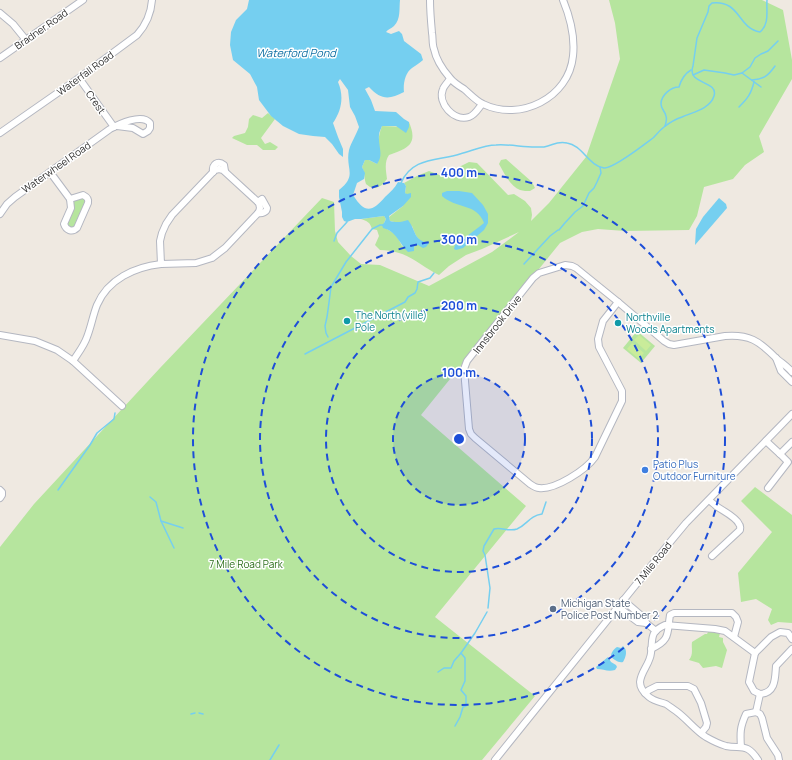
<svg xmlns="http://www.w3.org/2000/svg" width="792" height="760" viewBox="0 0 792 760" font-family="Manrope,sans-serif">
  <rect width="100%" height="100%" fill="#efe9e1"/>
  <g fill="#b6e59e">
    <path d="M609 0H762L783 10 792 60V79L759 136 764 152 745 165 733 179 704 187 697 216 689 230 625 231 598 229 582 232 560 243 421 415 526 506 435 617 535 696 482 760H0V547L34 504 160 368 322 198 334 202 335 231 338 242 351 256 361 264 380 265 429 286 492 252 519 232 482 249 466 255 449 266 439 275C426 269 413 257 399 253 393 251 386 250 380 250L375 245 379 236 377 230 372 229C370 222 367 221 361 219L384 216 386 219 384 223 387 229 395 234 399 240 402 246 414 248 415 245H418L422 242C416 238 415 233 412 226L390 221 389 217 403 206 406 194 405 193 406 186 404 183 417 176 429 171 442 176 450 174 457 168 469 162 477 163 508 195 514 194 525 201 531 208 532 215 531 221 549 203 586 157 620 59 615 23Z"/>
    <polygon points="268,113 275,119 261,138 265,144 270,142 278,147 275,150 263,150 257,145 247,145 232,138 234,136 245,133 248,127 249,119 253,115 262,118"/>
    <path d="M409 122C418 144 409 148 389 155 384 162 386 171 387 179L382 185 376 188 370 187 366 184C364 178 365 173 362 167L365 160H369L377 164C378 151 377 138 382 126L409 127Z"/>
    <path d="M506 159 532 182 535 188 530 191C527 191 523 191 520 190 510 186 504 173 499 164L501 160Z"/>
    <polygon points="83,198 86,201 76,226 72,228 70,227 67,224 68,222 74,201"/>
    <polygon points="637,331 655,346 641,363 623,348"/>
    <polygon points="755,487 792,515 792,623 778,622 771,625 768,620 772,609 756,599 741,602 738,573 772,532 741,501"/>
    <path d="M711 631 720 633 719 637 723 638V642L727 650 722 668 716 666 703 668 699 663 689 660C694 654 691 648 692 642L705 634H707L708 632Z"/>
  </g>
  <g fill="#c9ec9a">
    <polygon points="639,335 651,345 646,351 634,340"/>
    <polygon points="632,343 644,353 639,359 627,349"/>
  </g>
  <g fill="#75cff0">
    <path d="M249 0H400C399 9 401 19 394 26 391 29 388 29 386 32L391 34 399 31 402 34 404 41 421 54 423 60C420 63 416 65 412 68 405 73 403 84 404 92 389 100 381 100 369 87L365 89 371 100 375 111 396 112 404 119 409 122V127L406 133 396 126H382C381 129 379 132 379 135 378 146 384 155 377 164L369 160H365L362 167 365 173 364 179 357 183 353 195C365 214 372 212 385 197 390 192 395 188 398 182L404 183 406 186 405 193 407 194 411 193V197L403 206 389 216 390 221C397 223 402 222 408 220 417 232 413 240 429 243L426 247 423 248 418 245H415L414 248V251L408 252C399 243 396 231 383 228L382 225 384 223 386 219 384 216 361 219H355L347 222 344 221 342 217V212L339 197V190C358 175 345 169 349 150 351 143 356 135 359 127L355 116 350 107 348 90 340 79 338 82C344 96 342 110 333 123L338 137 343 149V157L339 154 332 144 325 137 313 136 299 134 283 126 271 116 259 100 257 87 250 74 233 60 230 45 231 32 236 20 247 9Z"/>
    <path d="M447 191H459L472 193 483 205 488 214V223L484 230 463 248 456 250 454 249 455 245 479 227 484 223C477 203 456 209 442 196V193Z"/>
    <polygon points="719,198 726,204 727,208 695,245 696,229 703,217"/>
    <path d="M623 646C628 650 626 657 623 662 618 663 615 660 611 657 611 652 614 649 617 647L621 648Z"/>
    <path d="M608 657 611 662 616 665 617 667 615 670C608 672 603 669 597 669L596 667Z"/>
  </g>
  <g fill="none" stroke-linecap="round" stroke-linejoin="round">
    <g stroke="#75cff0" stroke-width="1.5">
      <polyline points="742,73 750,67 755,58 761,54 768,51 778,41"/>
      <polyline points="693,75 704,70 725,73 734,75 742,73 761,87"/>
      <path d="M752 80C764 79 768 76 775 66"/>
      <path d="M739 107C748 98 751 94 754 82"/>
      <path d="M665 126C666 123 667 119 666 116 665 111 661 109 661 104 661 95 671 87 679 87 681 80 684 74 691 70"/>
      <path d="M401 183C412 157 438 161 460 154 472 151 484 145 496 145 509 144 522 147 535 147 538 147 541 147 544 147 554 145 556 141 567 143 582 145 589 166 604 168 613 169 645 144 653 138 657 134 660 130 664 127 669 123 676 119 682 117 693 112 710 109 714 96 719 80 686 85 693 66L697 38 708 12 709 6 712 3C741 0 737 28 760 32 770 24 766 10 767 0"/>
      <polyline points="559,230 564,224 575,212 583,206 589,193 594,188 597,182 601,173 600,167"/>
      <polyline points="334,241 337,233 347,222"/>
      <polyline points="524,264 550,236 558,230"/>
      <polyline points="328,337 326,333 325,326 327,317 328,310 331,287 346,262 372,229 380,225 384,225"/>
      <polyline points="305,354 405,302 408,297 415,293 417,289 418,282 430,278 434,273"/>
      <polyline points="58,490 90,445 97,433 114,419 115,413"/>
      <polyline points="150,497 156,502 161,521 183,528"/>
      <polyline points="161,521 174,548"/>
      <path d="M488 608 490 588 485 555 483 551 484 546 494 529C502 527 509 532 517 529 528 524 529 516 542 514L546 502"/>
      <polyline points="438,672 444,668 451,668 454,661 461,653"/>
      <polyline points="199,713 203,714"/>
      <polyline points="191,714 195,713"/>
      <polyline points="455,726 460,717 463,707 466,706 466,696 461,690 465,681 465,658 461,653 475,633 487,612"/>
      <polyline points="270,760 279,745"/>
    </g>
    <g stroke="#b4b7c1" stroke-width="8">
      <g id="minor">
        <path d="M430 0C430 11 431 22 432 33 433 38 432 44 434 49 436 59 443 70 450 78 453 82 459 86 464 89 470 94 476 101 483 104 520 122 569 98 573 56 575 38 570 17 563 0"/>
        <polyline points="0,13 13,24 26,40"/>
        <polyline points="0,58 83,0"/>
        <polyline points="79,78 114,127"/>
        <path d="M450 79C448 82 444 86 443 89 437 103 454 122 469 117 475 115 478 109 482 104"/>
        <path d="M0 133 79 78 137 35C146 25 151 14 152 0"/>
        <polygon points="219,169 223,170 259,203 260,208 259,212 225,248 212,258 196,263 161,264 160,241 162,233 166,224 172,215 215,170"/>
        <polyline points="50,172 70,199"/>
        <path d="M213 172C212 164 218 160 224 165L225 171"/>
        <path d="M83 195C87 197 89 199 88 203L77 228C72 233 66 230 64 224L71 208 70 199Z"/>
        <path d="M258 202 262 199 267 208C267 212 262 214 258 213"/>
        <path d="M0 214 7 204 15 197 110 129C119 124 142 113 150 123V128L148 131 143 134 133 128 117 126"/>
        <path d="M565 265 572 266 576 268 618 302 603 321 598 339 599 347 622 391V401L595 457C586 470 555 490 539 488 536 488 533 486 530 484L475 438 471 434 469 429 464 369 467 361 533 278 539 273Z"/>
        <path d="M618 302 664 341 669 344 674 345 725 336C749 334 759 341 775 357 780 362 787 366 792 372"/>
        <polyline points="0,335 35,341 57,350 73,361 122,406"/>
        <polyline points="776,358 781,371 792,382"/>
        <path d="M73 361C78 353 84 346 87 337 91 327 93 315 97 305 108 279 135 267 161 264"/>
        <polyline points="766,441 780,454 792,442"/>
        <polyline points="768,488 788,462 780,454"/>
        <polyline points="0,490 2,492 2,495 0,498"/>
        <path d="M709 500C711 502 714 504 716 506 723 511 736 517 739 524 741 526 740 528 740 530L712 556"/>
        <polyline points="623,600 643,617 646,623 656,631"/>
        <polyline points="618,607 638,622 646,623"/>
        <path d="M651 649C671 640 667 633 670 615L674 613H732L736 617 738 622 734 637"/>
        <path d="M755 653 725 631 715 629 665 625C649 632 653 639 651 653 650 664 641 671 640 682 640 688 644 693 649 697 654 701 660 702 666 704 669 706 673 709 676 711 687 719 695 730 706 737 713 741 719 744 726 746 742 749 747 743 758 760"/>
        <polyline points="755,653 771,637 780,632 788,633 792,639"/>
        <polyline points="755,653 749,682 754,691 760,694"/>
        <polyline points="645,693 649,690 657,686 688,686 694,689 701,703 707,723 706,727 701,733"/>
        <path d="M756 712 760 694C776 693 775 678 776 666L792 649"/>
        <polyline points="756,712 760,714 762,718 767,738 778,755 779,760"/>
        <path d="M741 747C740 733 740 727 746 714L756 712"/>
        <polyline points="495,760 671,541 686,523 792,414"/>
      </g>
    </g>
    <use href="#minor" stroke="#fff" stroke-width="6"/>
  </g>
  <circle cx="459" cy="439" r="66" fill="#1d4ed8" fill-opacity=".12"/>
  <g fill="none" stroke="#1d4ed8" stroke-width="2" stroke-dasharray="7 5">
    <circle cx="459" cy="439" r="66"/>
    <circle cx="459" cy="439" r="133"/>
    <circle cx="459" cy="439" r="199"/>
    <circle cx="459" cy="439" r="266"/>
  </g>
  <g fill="#0f9aa8" stroke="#fff" stroke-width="1.5">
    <circle cx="347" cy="321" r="4"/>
    <circle cx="618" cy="323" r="4"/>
  </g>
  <circle fill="#3f7fe0" stroke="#fff" stroke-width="1.5" cx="645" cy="470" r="4"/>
  <circle fill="#5c6f8a" stroke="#fff" stroke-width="1.5" cx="553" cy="609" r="4"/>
  <g text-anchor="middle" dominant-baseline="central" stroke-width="3" stroke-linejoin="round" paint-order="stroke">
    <g font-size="10" fill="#2e2e2e" stroke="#fff">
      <text transform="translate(41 29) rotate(-35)">Bradner Road</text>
      <text transform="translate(85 73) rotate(-36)">Waterfall Road</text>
      <text transform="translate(96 102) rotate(55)">Crest</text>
      <text transform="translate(56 167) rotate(-35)">Waterwheel Road</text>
      <text transform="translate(497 324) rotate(-52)">Innsbrook Drive</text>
      <text transform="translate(653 563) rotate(-51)">7 Mile Road</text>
    </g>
    <g font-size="10" fill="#0d838f" stroke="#fff" text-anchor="start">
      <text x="355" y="315">The North(ville)<tspan x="355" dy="12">Pole</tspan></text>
      <text x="626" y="317">Northville<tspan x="626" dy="12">Woods Apartments</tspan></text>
    </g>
    <g font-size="10" fill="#366cbe" stroke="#fff" text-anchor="start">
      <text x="653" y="464">Patio Plus<tspan x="653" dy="12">Outdoor Furniture</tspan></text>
    </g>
    <g font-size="10" fill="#2c6e1b" stroke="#fff">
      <text x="246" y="564">7 Mile Road Park</text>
    </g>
    <g font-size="10" fill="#4e5e75" stroke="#fff" text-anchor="start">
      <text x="561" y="603">Michigan State<tspan x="561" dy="12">Police Post Number 2</tspan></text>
    </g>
    <g font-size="11" font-style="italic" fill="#0d6fa3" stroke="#fff">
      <text x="296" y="52">Waterford Pond</text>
    </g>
  </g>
  <circle cx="459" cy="439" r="6" fill="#1d4ed8" stroke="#fff" stroke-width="2"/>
  <g font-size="12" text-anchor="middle" font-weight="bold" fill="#1d4ed8" stroke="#fff" stroke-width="3" stroke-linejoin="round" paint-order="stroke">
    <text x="459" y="177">400 m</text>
    <text x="459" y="244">300 m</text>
    <text x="459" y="310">200 m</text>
    <text x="459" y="377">100 m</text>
  </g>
</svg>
